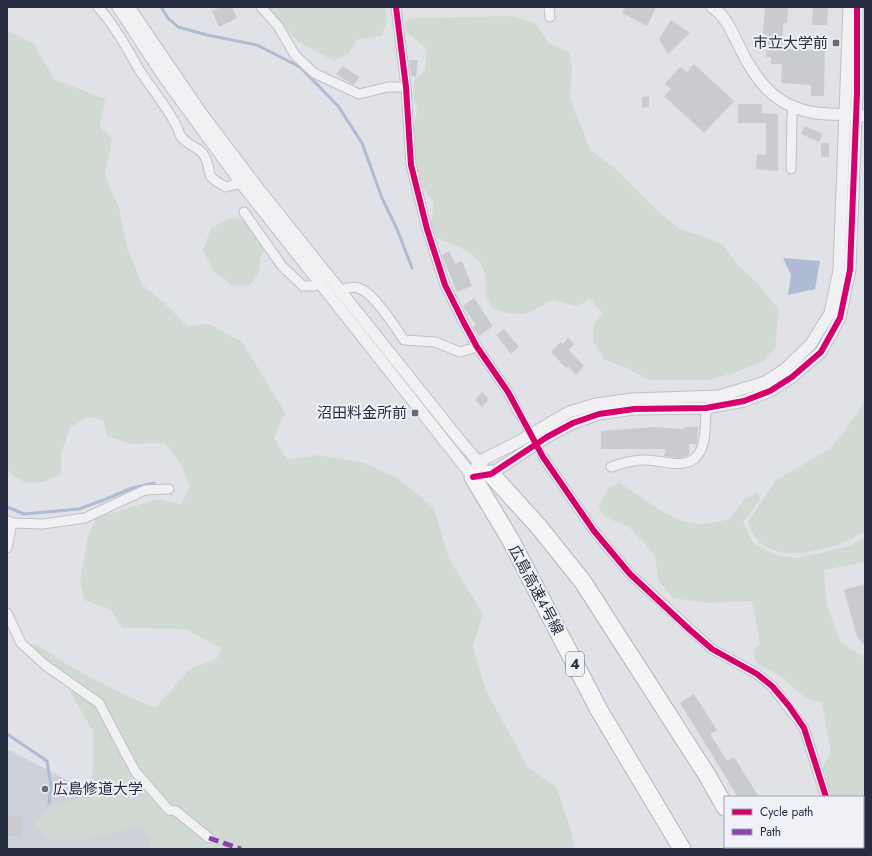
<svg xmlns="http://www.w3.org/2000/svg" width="872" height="856" viewBox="0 0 872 856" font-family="Jost,'Noto Sans JP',sans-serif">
  <rect width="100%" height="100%" fill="#e1e2e7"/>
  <polygon fill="#cfd1da" points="7,749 161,828 160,849 7,849"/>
  <g fill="#d0dad2">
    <polygon points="268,7 385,7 387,21 382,36 357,40 349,53 334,61 298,42"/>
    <path d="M512 16 535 23 549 43 569 52 572 69 570 98 590 150 618 171 659 212 680 229 706 237 722 244 736 263 758 284 779 310 775 349 763 361 734 373 708 380H649L625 367 605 360 593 341V325L603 314 590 299 578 306 551 300C527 316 520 318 492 308 483 292 486 294 485 276 483 254 454 244 436 238L431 222 434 203 423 188 416 166 413 133 417 111 413 92 414 81 425 70 427 49 407 33 405 23 410 18Z"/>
    <path d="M7 30 34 44 54 79 105 99 100 127 112 139 105 175 119 208 128 250 142 284 171 309 187 326 209 324 242 342 285 413 274 438 287 460 319 455 364 463 396 477 434 508 449 559 483 614 473 646 486 691 528 767 556 787 571 830 574 849H148L151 839 140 825 85 841 47 839 35 825C47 803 64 802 86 798L93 770V731L70 692V681L26 643C45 645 47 653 63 662 93 679 123 695 155 708L190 669 216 659 222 649 185 629 122 628 111 610 84 600 80 582 88 536 96 518 157 499 181 504 190 486 181 464 165 443 132 444 107 436 103 420 87 417 70 428 61 455V474C38 485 27 489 7 470Z"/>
    <polygon points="244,218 266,247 260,258 259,273 249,286 231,285 213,270 203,250 211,228 228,219"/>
    <path d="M865 401V532C858 535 851 540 843 543 817 552 777 563 756 538 752 534 750 527 748 522L776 480 829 449 842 435Z"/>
    <path d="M619 483C646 498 669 523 701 524 710 524 720 521 729 519L746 498 758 492 760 500 743 522 752 542 778 556 798 558 850 546 865 536V562L824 570 827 606 840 641 865 658V849H847L848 847H863V797H831L823 765 831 753 822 703 805 698 778 674 756 663 753 651 760 644 752 601 706 603 673 598 658 580 655 555 629 527 605 517 598 507 609 487Z"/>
  </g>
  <polygon fill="#afbad3" points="783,258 820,261 815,289 788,295 791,275"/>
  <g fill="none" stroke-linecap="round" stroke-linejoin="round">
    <g stroke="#afbad3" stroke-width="3">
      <polyline points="161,7 168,18 178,27 207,35 257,45 300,67 338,106 362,143 382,198 397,229 412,268"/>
      <polyline points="7,507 24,514 79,509 106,499 132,488 154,483"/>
      <polyline points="7,734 47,761 51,786 49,803"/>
    </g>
  </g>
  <g fill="#c9cbcf">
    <polygon points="221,7 232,7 237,18 219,27 212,11"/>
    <polygon points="625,7 656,7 647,26 622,13"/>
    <polygon points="765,7 788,7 787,23 783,23 782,49 813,50 814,43 825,43 824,96 811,96 811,85 781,83 782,64 771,64 771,57 766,57 767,44 765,44 765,34 763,34"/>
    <polygon points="813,7 828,7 827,25 812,25"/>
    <polygon points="671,20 690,33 668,54 659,39"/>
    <polygon points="409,60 418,60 416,77 411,76"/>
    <polygon points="694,64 734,101 704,133 664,96 671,89 665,84 680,67 687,72"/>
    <polygon points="343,66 359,77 354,85 336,74"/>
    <polygon points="649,96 649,107 642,108 642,97"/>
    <polygon points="738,104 762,104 762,113 778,114 778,171 756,169 757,154 766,155 766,123 738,123"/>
    <polygon points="805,126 823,134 819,142 801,134"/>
    <rect x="821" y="143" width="8" height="14"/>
    <polygon points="449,251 455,264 462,261 472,286 457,292 442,255"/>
    <polygon points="474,298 493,326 479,336 473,327 476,325 463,306"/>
    <polygon points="504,329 519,347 511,354 496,335"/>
    <polygon points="568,338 574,344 569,350 584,366 576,375 568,366 566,368 551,352 561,342 563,344"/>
    <polygon points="482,392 489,399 482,407 475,400"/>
    <polygon points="655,427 684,429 684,427 698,427 697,444 689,444 689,455 679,458 664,456 666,449 601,449 601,431"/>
    <polygon points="865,584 865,646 857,637 844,590"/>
    <polygon points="694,694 717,730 710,734 727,761 734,757 759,797 738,797 719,766 680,703"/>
    <polygon points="7,816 23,817 22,836 7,836"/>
  </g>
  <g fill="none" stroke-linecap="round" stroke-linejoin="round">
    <polyline stroke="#bcbec6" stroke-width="9" stroke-dasharray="9 4.5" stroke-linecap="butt" points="518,412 543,457"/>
    <g stroke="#bfc0c5" stroke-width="11">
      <g id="minor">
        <path d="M98 7C116 27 127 49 140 71 152 89 167 107 177 127 179 130 179 133 180 135 186 146 200 146 205 157 214 176 202 174 226 187L241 183"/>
        <polyline points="261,7 278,26 295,55 314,73 359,94 388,87 406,87"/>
        <polyline points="396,7 406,87 411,165 427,229 445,285 464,323 477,347 508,392 518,412"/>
        <polyline points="549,7 550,17"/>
        <polyline points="791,169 792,115 794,107"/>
        <polyline points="244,212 282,266 303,286 314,286 319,284"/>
        <path d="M340 291C346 288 352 286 358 288 373 291 395 327 404 340L435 342 460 352 477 347"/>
        <polyline points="543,457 594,531 630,574 712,649 757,674 772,686 804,728 826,797"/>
        <path d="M611 467C622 463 632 460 644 460 660 459 684 471 697 456 707 445 705 422 706 408"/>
        <polyline points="12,523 43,524 85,518 145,490 169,489"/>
        <polyline points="7,548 12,523 8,521"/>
        <polyline points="7,613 21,643 45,665 99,703 135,771 169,810 176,811 209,838"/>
        <polyline points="827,849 828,847"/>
      </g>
    </g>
    <g stroke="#bfc0c5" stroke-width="13">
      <g id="tertiary">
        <polyline points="118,7 161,73 241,183 473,477"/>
        <polyline points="129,7 202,114 258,188 462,443 482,466"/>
        <path d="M712 7C726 16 732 32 739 46 756 81 775 107 816 113 832 115 849 114 865 116"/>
        <polyline points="485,475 491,474 547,437 573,423 599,414 634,409 706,408 744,401 770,391 792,377 821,352 840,318 850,270 857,93 857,7"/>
        <polyline points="473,477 478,462 516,443 569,412 596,404 633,399 719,396 765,382 785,369 811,344 830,313 839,270 849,7"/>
      </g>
    </g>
    <g stroke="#b3b5bc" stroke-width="19">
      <g id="motorway">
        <polyline points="491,474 539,527 583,582 707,775 725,807"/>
        <polyline points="473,477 510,539 599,710 682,849"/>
        <polyline points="748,847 749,849"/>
      </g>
    </g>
    <use href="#minor" stroke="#f1f1f3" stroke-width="9"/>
    <use href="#tertiary" stroke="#f1f1f3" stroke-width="11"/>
    <use href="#motorway" stroke="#f5f5f6" stroke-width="17"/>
    <polyline stroke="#8e44ad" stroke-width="5" stroke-dasharray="10 5" stroke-linecap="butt" points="209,838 241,849"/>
    <g stroke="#eff1f6" stroke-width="8">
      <g id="cycleway">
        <polyline points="396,7 406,87 411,165 427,229 445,285 464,323 477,347 508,392 543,457 594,531 630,574 690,630 712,649 757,674 772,686 789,706 804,728 826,797"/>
        <polyline points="473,477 491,474 547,437 573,423 599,414 634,409 706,408 744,401 770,391 792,377 821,352 840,318 850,270 857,93 857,7"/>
      </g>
    </g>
    <use href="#cycleway" stroke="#d6006c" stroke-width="6"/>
  </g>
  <g fill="#686c7a" stroke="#eff1f6" stroke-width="1.5">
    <rect x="832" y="39" width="8" height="8" rx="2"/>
    <rect x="411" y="409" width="8" height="8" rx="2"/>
    <circle cx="45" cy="789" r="4"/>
  </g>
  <g text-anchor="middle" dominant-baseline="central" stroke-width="4" stroke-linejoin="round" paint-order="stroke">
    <rect fill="#eff1f6" stroke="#636877" stroke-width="1" x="566" y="652" width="18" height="24" rx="3"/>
    <g font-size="14" font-weight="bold" fill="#272d40">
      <text x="575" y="664">4</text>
    </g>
    <g font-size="15" fill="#272d40" stroke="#eff1f6" text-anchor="end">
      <text x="828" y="43">市立大学前</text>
      <text x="407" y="413">沼田料金所前</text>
      <text x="53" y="789" text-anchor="start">広島修道大学</text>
    </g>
    <g font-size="15" fill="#272d40" stroke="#eff1f6">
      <text transform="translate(536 590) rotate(62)">広島高速4号線</text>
    </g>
  </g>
  <rect width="872" height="856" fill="none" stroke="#272d40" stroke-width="16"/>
  <rect x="724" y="796" width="140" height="52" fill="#eff1f6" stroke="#9fa3ad"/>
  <rect x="732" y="809" width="20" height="6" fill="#d6006c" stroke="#9fa3ad"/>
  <text x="760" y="816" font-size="12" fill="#272d40">Cycle path</text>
  <rect x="732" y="829" width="20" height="6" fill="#8e44ad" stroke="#9fa3ad"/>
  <text x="760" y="836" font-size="12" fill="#272d40">Path</text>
</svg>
